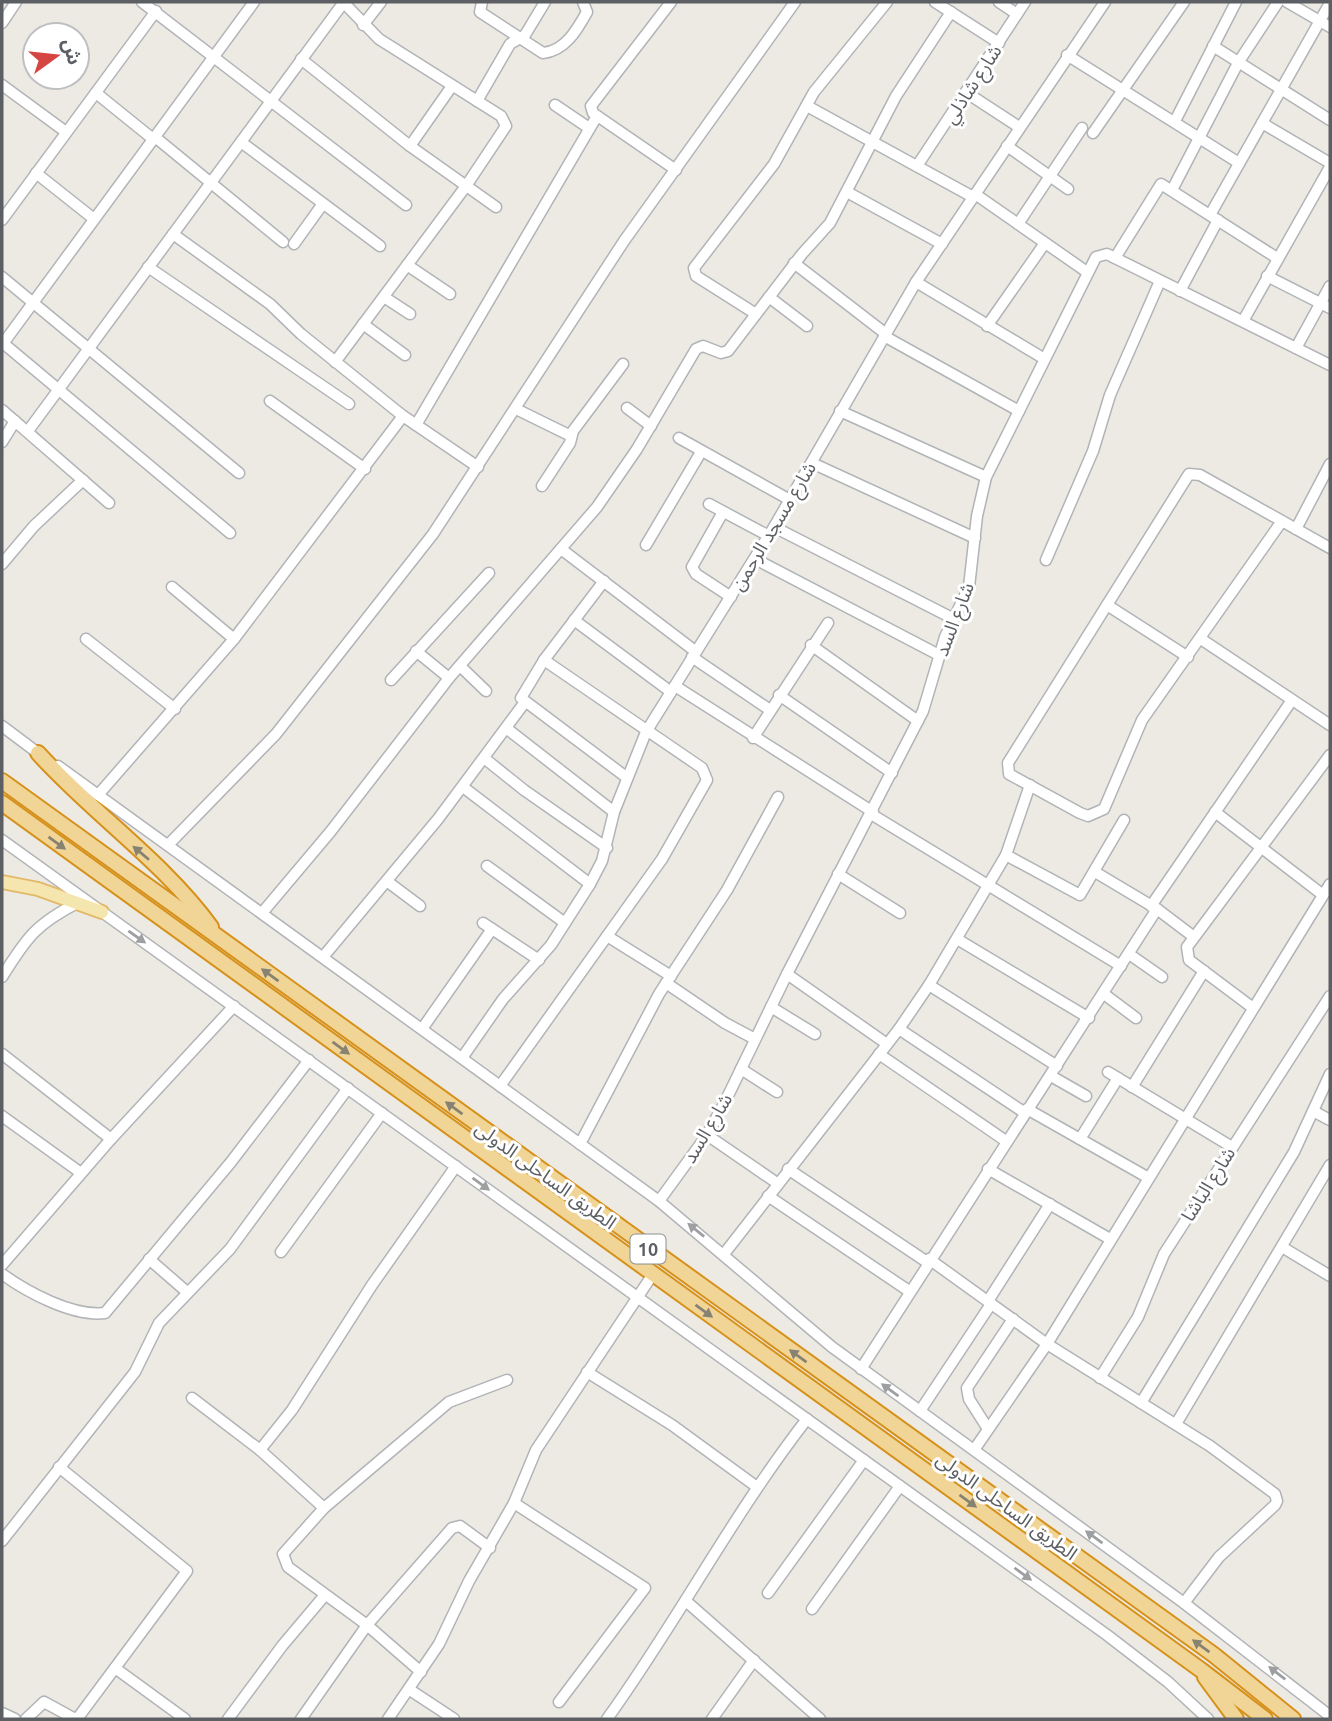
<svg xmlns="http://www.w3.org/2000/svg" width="1332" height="1721" viewBox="0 0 1332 1721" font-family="Ubuntu,'Noto Sans Arabic',sans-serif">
  <rect width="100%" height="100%" fill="#edeae4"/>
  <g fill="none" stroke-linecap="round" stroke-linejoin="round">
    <g stroke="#b1b4b7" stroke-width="13">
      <g id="minor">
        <polyline points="142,2 406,205"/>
        <path d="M482 2 480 12 543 53C565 51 577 30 587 12L583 2"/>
        <polyline points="671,2 591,106 593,113 676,170"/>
        <polyline points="935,2 999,43"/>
        <polyline points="999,2 1017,14"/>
        <polyline points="1287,2 1330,27"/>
        <polyline points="2,23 16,2"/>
        <polyline points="363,25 381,2"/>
        <polyline points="1213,46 1330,120"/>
        <polyline points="1067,55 1239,163"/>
        <polyline points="301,59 410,146 496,207"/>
        <polyline points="2,85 66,132"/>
        <polyline points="96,93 153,139"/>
        <polyline points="967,93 1019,127"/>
        <polyline points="477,101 510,44 525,35 545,2"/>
        <polyline points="555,105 589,128"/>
        <polyline points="807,106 973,197"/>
        <polyline points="1175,121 1236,2"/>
        <polyline points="1262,123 1330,163"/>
        <polyline points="1093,133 1184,2"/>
        <polyline points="155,137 283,242"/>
        <polyline points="241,142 380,246"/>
        <polyline points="410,146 452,86"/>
        <polyline points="1007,146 1068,189"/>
        <polyline points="917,166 1025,2"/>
        <polyline points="36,173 94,219"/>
        <polyline points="1172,190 1238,63 1278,2"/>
        <polyline points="847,192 942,244"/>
        <polyline points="975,194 1087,272"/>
        <polyline points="1210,215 1330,3"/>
        <polyline points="2,220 156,11"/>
        <polyline points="1018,224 1082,128"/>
        <polyline points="173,234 270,304 301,334 403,416 478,467"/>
        <polyline points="294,244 322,205"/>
        <polyline points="1115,258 1161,184 1277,258"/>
        <polyline points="794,263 886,334"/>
        <polyline points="407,265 450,294"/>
        <polyline points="148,267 349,404"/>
        <polyline points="1267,276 1330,308"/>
        <polyline points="2,277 239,473"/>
        <polyline points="916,282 1043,358"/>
        <polyline points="1180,291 1218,220"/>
        <polyline points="384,297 410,314"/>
        <polyline points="769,297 807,326"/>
        <polyline points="756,314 696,276 694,268 774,164 814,92 887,2"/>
        <polyline points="1243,321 1330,167"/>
        <polyline points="363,324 405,355"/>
        <polyline points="987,326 1045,243"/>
        <polyline points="884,336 1019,411"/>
        <polyline points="3,343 230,533"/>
        <polyline points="2,345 254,2"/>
        <polyline points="1296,348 1330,286"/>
        <polyline points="335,362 466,186 506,126 501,116 379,39 343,2"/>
        <polyline points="270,401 365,469"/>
        <polyline points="627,408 651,426"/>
        <polyline points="516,409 571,436"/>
        <polyline points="2,410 109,503"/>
        <polyline points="840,411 986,477"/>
        <polyline points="416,425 597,116"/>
        <polyline points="28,431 344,2"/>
        <polyline points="679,438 790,500"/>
        <polyline points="2,442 15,421"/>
        <polyline points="812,463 975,538"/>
        <polyline points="542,486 570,443 573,431 623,364"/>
        <polyline points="709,504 769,536"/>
        <polyline points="723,512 692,567 696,574 731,597"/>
        <polyline points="1282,521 1142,720 1104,809 1088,816 1080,813 1009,774 1008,763 1189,474 1200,475 1330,548"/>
        <polyline points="774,527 954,619"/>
        <polyline points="1296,529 1330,464"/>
        <polyline points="646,545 701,452"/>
        <polyline points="561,549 695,651"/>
        <polyline points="755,559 939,655"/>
        <polyline points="1046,560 1093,451 1110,395 1160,281"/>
        <polyline points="2,564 34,526 83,480"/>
        <polyline points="604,581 544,660 521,698 626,777"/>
        <polyline points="172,587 234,639"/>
        <polyline points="1107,605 1188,657"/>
        <polyline points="574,620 671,692"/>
        <polyline points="86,639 175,709"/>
        <polyline points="1201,639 1330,725"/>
        <polyline points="811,645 918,721"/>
        <polyline points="416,651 449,678"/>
        <polyline points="692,657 770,710"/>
        <polyline points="460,666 486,691"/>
        <polyline points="391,680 489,573"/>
        <polyline points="675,686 873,812"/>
        <polyline points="779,695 892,773"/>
        <polyline points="2,726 42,756"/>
        <polyline points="506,728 614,812"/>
        <polyline points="753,738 828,623"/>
        <polyline points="484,758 524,790 607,848"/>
        <polyline points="58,766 659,1201 832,1347 1184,1603 1330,1716"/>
        <polyline points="463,787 590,884"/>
        <polyline points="98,795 234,639 403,416"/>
        <polyline points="1215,812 1323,895"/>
        <polyline points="871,814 1121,966"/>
        <polyline points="2,840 1107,1635 1168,1682 1208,1719"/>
        <polyline points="168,845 276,734 433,534 624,241 795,2"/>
        <polyline points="1006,855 1080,895 1124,820"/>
        <polyline points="487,866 565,923"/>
        <polyline points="1095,872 1157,909 1194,937"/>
        <polyline points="838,874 900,913"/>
        <polyline points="388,882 420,906"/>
        <polyline points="1151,906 1292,700"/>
        <polyline points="262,913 331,831 449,678 597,507 637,449 696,349 703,346 721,353 728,351 802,254 830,223 896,96 951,12"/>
        <polyline points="483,923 539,960"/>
        <polyline points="607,936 671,976"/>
        <polyline points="957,939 1089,1018"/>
        <polyline points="1129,954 1162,977"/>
        <polyline points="323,957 438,819 525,702"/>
        <polyline points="787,974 887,1044"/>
        <path d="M2 977C27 937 36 924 79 902"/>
        <polyline points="666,983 725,1023 755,1039"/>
        <polyline points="929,985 1057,1066"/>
        <polyline points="1104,994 1136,1018"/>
        <polyline points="771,1007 815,1034"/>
        <polyline points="1253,1008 1189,960 1187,947 1330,755"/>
        <polyline points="422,1029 492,929"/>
        <polyline points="899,1029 1025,1113"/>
        <polyline points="2,1054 111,1139"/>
        <polyline points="879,1054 1006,1141"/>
        <polyline points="462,1058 503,999 551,945 590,884 602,861 614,812 646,732 774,527 916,282 1105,2"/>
        <polyline points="741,1069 777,1092"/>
        <polyline points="1108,1072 1232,1147"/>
        <polyline points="1051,1076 1086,1096"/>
        <polyline points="500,1086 662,859 707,780 702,768 544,660"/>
        <polyline points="1132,1087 1204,971"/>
        <polyline points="1027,1109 1147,1177"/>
        <polyline points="1313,1111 1330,1120"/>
        <polyline points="2,1116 81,1173"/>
        <polyline points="707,1135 777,1183"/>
        <polyline points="1080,1139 1118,1078"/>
        <polyline points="580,1144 659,994 727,890 778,797"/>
        <polyline points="788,1169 927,1262"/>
        <polyline points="988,1169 1110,1239"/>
        <polyline points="768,1196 909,1291"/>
        <polyline points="659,1201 707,1135 724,1104 787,974 923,711 945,637 969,587 977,516 986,477 1096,257 1107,254 1330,365"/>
        <polyline points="1282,1247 1330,1276"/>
        <polyline points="281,1252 382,1113"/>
        <polyline points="724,1254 899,1029 929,985 1006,855 1030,785"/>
        <polyline points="149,1259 187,1292"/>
        <polyline points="929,1259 1047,1344 1210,1446 1275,1494 1277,1501 1275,1505 1219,1557 1184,1603"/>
        <polyline points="2,1265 111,1139 234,1006"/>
        <path d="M2 1274C27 1292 73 1317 105 1313L231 1162 309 1060"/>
        <polyline points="988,1301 1050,1204"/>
        <polyline points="861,1369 1157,909"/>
        <polyline points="587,1372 672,1425 757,1487"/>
        <polyline points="1100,1378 1138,1317 1164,1254 1330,996"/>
        <polyline points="192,1398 260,1450 324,1508"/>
        <polyline points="1141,1403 1294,1152 1330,1074"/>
        <polyline points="920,1411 991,1304"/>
        <polyline points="1176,1424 1330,1165"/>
        <polyline points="988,1429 969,1399 967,1388 1013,1319"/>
        <polyline points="260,1450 292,1410 372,1285 456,1166"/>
        <polyline points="974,1450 1047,1344 1330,884"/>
        <polyline points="59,1467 187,1571 77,1719"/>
        <polyline points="514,1503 645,1588 559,1702"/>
        <polyline points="2,1541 135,1372 159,1323 230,1249 348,1088"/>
        <polyline points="768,1593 864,1460"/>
        <polyline points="687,1602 820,1719"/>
        <polyline points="812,1609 900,1486"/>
        <polyline points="115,1668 185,1719"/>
        <polyline points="421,1672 367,1625 288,1567 283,1554 324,1508 449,1402 507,1380"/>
        <polyline points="410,1690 454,1719"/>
        <polyline points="2,1713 15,1719"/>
        <polyline points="26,1719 44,1702 75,1719"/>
        <polyline points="228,1719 282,1646 325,1595"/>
        <polyline points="301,1719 367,1625 452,1528 460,1526 490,1548"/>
        <polyline points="388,1719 439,1644 469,1581 514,1503 536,1450 653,1274"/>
        <path d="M607 1719C677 1622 733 1514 807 1419"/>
        <polyline points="712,1719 754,1660"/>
      </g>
    </g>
    <g stroke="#e1b969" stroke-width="16">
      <polyline id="major" points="2,882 38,889 102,912"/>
    </g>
    <g stroke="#d6911a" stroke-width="18">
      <g id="highway">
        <path d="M38 753C93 814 163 861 211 927"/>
        <polyline points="2,781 1214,1655 1293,1719"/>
        <polyline points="2,803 1201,1670 1265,1719"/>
        <polyline points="1205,1677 1236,1719"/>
      </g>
    </g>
    <use href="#minor" stroke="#fff" stroke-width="10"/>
    <use href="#major" stroke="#f5e6b0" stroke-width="12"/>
    <use href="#highway" stroke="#f0d597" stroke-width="14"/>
  </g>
  <defs><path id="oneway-solid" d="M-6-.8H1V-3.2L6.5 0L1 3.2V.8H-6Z" transform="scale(1.75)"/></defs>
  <g fill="#888273">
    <use href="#oneway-solid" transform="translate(57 843) rotate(36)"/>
    <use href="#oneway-solid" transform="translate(141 853) rotate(-140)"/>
    <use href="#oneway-solid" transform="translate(270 975) rotate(-144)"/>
    <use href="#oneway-solid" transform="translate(341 1048) rotate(36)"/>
    <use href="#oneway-solid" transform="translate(454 1108) rotate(-144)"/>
    <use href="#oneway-solid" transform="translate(704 1311) rotate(36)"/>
    <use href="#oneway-solid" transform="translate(798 1356) rotate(-144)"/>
    <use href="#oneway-solid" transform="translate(968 1501) rotate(36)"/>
    <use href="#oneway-solid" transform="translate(1201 1646) rotate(-144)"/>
  </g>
  <g fill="#9d9fa1">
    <use href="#oneway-solid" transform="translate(137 937) rotate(35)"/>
    <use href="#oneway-solid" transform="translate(481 1184) rotate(36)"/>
    <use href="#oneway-solid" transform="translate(696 1230) rotate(-141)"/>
    <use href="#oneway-solid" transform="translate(890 1390) rotate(-144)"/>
    <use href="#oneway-solid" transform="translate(1094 1537) rotate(-144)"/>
    <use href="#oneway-solid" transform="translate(1023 1574) rotate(36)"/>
    <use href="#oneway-solid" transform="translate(1277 1673) rotate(-142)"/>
  </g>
  <g text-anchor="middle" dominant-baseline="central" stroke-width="6" stroke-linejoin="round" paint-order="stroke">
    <rect fill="#fff" stroke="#8d8f92" stroke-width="2" x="630.5" y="1234.5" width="35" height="29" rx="5"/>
    <g font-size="18" font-weight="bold" fill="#5c5f63">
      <text x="648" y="1249">10</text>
    </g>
    <g font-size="19" fill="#5c5f63" stroke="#fff">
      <text transform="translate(972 84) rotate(-57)">شارع شاذلي</text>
      <text transform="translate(773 526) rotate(-59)">شارع مسجد الرحمن</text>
      <text transform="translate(954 619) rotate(-69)">شارع السد</text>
      <text transform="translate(707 1128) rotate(-59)">شارع السد</text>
      <text transform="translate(546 1175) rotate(36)">الطريق الساحلى الدولى</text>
      <text transform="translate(1208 1184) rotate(-58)">شارع الباشا</text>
      <text transform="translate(1007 1506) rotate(36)">الطريق الساحلى الدولى</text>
    </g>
  </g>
  <rect width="1332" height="1721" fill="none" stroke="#5c5f63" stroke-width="7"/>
  <g transform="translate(56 56) rotate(75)"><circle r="33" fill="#ffffff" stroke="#bebfc1" stroke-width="2"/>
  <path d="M0-5L12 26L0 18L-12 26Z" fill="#d54542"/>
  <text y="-10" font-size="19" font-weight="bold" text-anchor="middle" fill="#5c5f63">ش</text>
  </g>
</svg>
